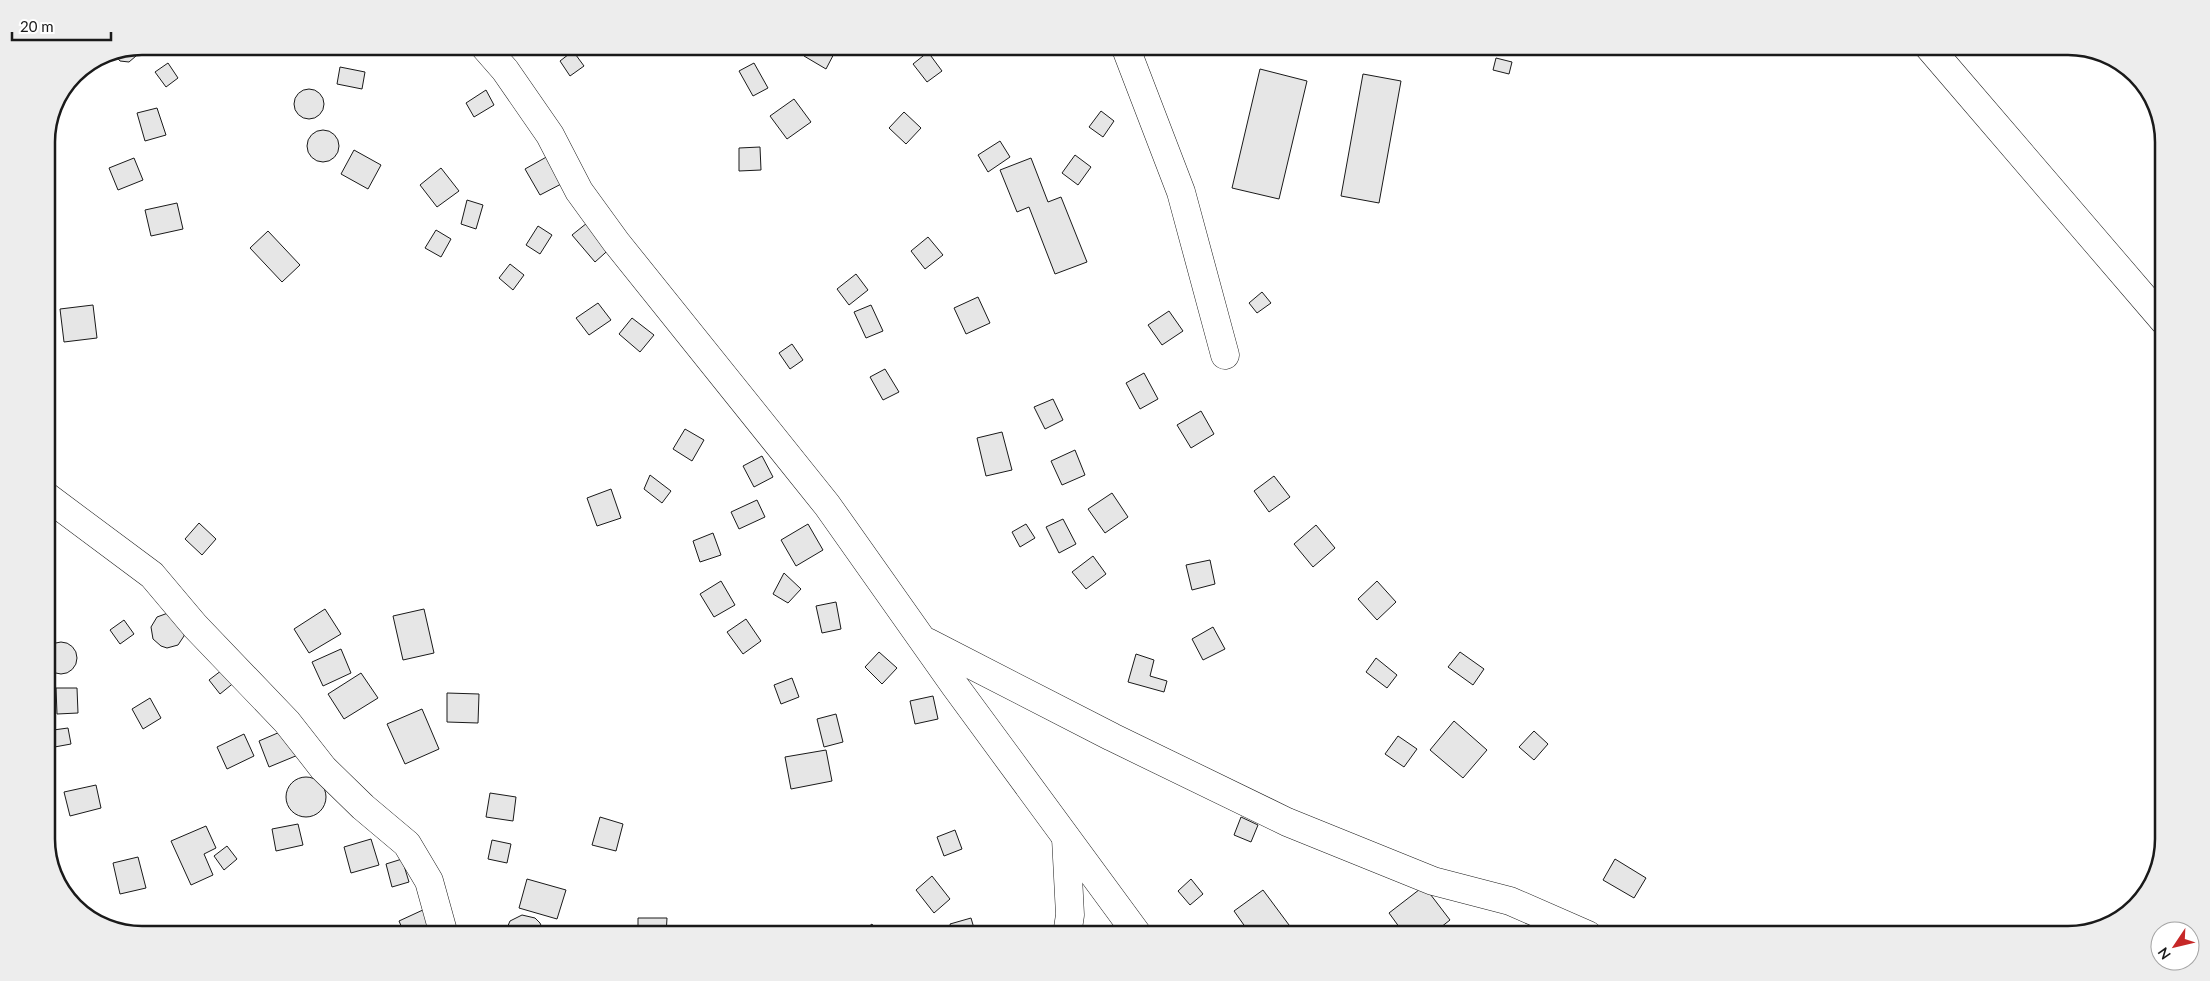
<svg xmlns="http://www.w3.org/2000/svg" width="2210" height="981" viewBox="0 0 2210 981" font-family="Lato,sans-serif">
  <rect width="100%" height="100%" fill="#fff"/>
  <g fill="#e6e6e6" stroke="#1a1a1a">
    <polygon points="810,46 838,46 826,69 804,56"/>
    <polygon points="137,47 136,56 129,62 120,61 114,54 113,52"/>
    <polygon points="573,51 584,66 570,76 560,61"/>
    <polygon points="928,52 942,71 927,82 913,64"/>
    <polygon points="1496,58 1512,62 1509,74 1493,70"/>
    <polygon points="168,63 178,78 166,87 155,72"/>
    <polygon points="754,63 768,88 753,96 739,71"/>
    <polygon points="340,67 365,72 362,89 337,84"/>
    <polygon points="1260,69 1307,81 1279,199 1232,188"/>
    <polygon points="1363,74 1401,81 1379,203 1341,196"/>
    <circle cx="309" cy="104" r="15"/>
    <polygon points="486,90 494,105 474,117 466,103"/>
    <polygon points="794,99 811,122 787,139 770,116"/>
    <polygon points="157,108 166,135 145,141 137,113"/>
    <polygon points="1101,111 1114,121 1103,137 1089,127"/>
    <polygon points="904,112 921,128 906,144 889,128"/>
    <circle cx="323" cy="146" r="16"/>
    <polygon points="1000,141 1010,157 988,172 978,155"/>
    <polygon points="760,147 761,170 739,171 739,148"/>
    <polygon points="354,150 381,165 368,189 341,174"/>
    <polygon points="550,155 565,182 540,195 525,169"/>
    <polygon points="1075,155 1091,167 1078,185 1062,173"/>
    <polygon points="134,158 143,180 118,190 109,168"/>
    <polygon points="1031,158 1048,202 1061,197 1087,262 1055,274 1029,207 1017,212 1000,170"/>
    <polygon points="441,168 459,191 437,207 420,185"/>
    <polygon points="467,200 483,205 476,229 461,224"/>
    <polygon points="177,203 183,229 151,236 145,210"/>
    <polygon points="592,219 614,245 595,262 572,235"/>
    <polygon points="538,226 552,235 540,254 526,245"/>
    <polygon points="436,230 451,239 441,257 425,248"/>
    <polygon points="268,231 300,265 282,282 250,248"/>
    <polygon points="928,237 943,255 925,269 911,251"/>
    <polygon points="510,264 524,275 513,290 499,278"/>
    <polygon points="856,274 868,290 849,305 837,289"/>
    <polygon points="1262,292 1271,303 1257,313 1249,303"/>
    <polygon points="978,297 990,323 966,334 954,308"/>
    <polygon points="598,303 611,320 589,335 576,318"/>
    <polygon points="93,305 97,338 64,342 60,309"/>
    <polygon points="871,305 883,331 866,338 854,312"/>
    <polygon points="1169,311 1183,331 1162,345 1148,325"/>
    <polygon points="632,318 654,335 640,352 619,334"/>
    <polygon points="792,344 803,360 790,369 779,353"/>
    <polygon points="885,369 899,392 883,400 870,377"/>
    <polygon points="1144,373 1158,399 1140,409 1126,383"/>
    <polygon points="1053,399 1063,420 1045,429 1034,407"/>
    <polygon points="1201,411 1214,434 1191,448 1177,425"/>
    <polygon points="685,429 704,440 692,461 673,449"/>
    <polygon points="1002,432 1012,470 986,476 977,438"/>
    <polygon points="1075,450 1085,475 1062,485 1051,461"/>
    <polygon points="762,456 773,477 754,487 743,466"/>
    <polygon points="650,475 671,491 662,503 644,489"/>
    <polygon points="1274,476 1290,497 1269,512 1254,491"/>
    <polygon points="611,489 621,518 597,526 587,498"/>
    <polygon points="1112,493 1128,517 1105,533 1088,509"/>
    <polygon points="757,500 765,517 739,529 731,512"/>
    <polygon points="1063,519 1076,544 1059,553 1046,527"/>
    <polygon points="199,523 216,539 202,555 185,539"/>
    <polygon points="808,524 823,550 796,566 781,540"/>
    <polygon points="1026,524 1035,538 1020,547 1012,532"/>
    <polygon points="1316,525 1335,548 1313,567 1294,544"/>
    <polygon points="713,533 721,555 700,562 693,541"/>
    <polygon points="1093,556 1106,574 1086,589 1072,572"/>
    <polygon points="1210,560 1215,584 1192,590 1186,565"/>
    <polygon points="784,573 801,589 788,603 773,594"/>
    <polygon points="721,581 735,605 714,617 700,594"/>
    <polygon points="1377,581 1396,602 1377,620 1358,599"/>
    <polygon points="836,602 841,629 822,633 816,606"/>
    <polygon points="325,609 341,634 309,653 294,629"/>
    <polygon points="424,609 434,653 403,660 393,616"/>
    <polygon points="168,613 185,631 184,636 178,645 167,648 161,646 153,639 151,627 157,617"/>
    <polygon points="746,619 761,641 743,654 727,632"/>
    <polygon points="124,620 134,634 120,644 110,630"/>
    <polygon points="1213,627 1225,649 1203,660 1192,639"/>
    <circle cx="61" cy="658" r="16"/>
    <polygon points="341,649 351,673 323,686 312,662"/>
    <polygon points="879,652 897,668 882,684 865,667"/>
    <polygon points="1460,652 1484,669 1473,685 1448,667"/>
    <polygon points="1136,654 1154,660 1150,676 1167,681 1164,692 1128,682"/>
    <polygon points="1376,658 1397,675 1387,688 1366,672"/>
    <polygon points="226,667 236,681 220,694 209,680"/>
    <polygon points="361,673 378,698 344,719 328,694"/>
    <polygon points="792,678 799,697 781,704 774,685"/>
    <polygon points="56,688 77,688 78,713 57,714"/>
    <polygon points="447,693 479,694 478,723 447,722"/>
    <polygon points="933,696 938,719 915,724 910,701"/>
    <polygon points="150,698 161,718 143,729 132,709"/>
    <polygon points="422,709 439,749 405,764 387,724"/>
    <polygon points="836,714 843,742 824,747 817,719"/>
    <polygon points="1454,721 1487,750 1463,778 1430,750"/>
    <polygon points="68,728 71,744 49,748 46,731"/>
    <polygon points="287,729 298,755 269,767 259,741"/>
    <polygon points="1534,731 1548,744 1534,760 1519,747"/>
    <polygon points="244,734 254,756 227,769 217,747"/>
    <polygon points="1398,736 1417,749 1404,767 1385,754"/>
    <polygon points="826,750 832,781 791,789 785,757"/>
    <circle cx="306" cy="797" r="20"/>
    <polygon points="96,785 101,808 70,816 64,792"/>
    <polygon points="490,793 516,797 513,821 486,817"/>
    <polygon points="600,817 623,824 616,851 592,845"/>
    <polygon points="1241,817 1258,825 1251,842 1234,835"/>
    <polygon points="298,824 303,845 276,851 272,829"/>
    <polygon points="206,826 216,848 204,854 213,875 191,885 171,841"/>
    <polygon points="955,830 962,849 944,856 937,837"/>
    <polygon points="371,839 379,865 351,873 344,847"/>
    <polygon points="492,840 511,844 507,863 488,859"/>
    <polygon points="227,846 237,859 224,870 214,856"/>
    <polygon points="138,857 146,888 120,894 113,863"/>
    <polygon points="402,859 409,882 392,887 386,864"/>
    <polygon points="1615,859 1646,878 1634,898 1603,880"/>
    <polygon points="932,876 950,899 934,913 916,890"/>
    <polygon points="527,879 566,890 557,919 519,908"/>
    <polygon points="1191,879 1203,894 1190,905 1178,891"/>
    <polygon points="1424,886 1450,920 1431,935 1405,935 1389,913"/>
    <polygon points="1263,890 1292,929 1284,935 1251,935 1234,911"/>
    <polygon points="425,909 438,935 405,935 399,921"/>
    <polygon points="522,915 535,918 540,923 545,935 504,935 510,921"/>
    <polygon points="638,918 667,918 666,935 638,935"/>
    <polygon points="971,918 976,935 953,935 950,924"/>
    <polygon points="872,924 879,935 857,935"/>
  </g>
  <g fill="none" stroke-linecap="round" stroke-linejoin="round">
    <g stroke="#1a1a1a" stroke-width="29">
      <g id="minor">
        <polyline points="484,46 505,70 550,135 579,191 616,242 827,505 955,686 1138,935"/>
        <polyline points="1125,46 1181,192 1225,355"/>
        <polyline points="1928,46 2164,321"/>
        <polyline points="46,496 152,575 195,626 287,722 323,768 363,807 407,844 429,881 444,935"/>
        <polyline points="927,642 1112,737 1287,822 1433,881 1510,901 1588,935"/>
        <polyline points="1066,838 1070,915 1067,935"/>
      </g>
    </g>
    <use href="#minor" stroke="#fff" stroke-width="28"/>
  </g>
  <path d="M0 0H2210V981H0ZM142 55H2068A87 87 0 0 1 2155 142V839A87 87 0 0 1 2068 926H142A87 87 0 0 1 55 839V142A87 87 0 0 1 142 55Z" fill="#ededed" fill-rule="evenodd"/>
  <path fill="none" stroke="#1a1a1a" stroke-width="2.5" d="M142 55H2068A87 87 0 0 1 2155 142V839A87 87 0 0 1 2068 926H142A87 87 0 0 1 55 839V142A87 87 0 0 1 142 55Z"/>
  <g transform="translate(2175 946) rotate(235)"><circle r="24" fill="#ffffff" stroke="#a3a3a3"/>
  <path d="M0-4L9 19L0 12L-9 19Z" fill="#c62828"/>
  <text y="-8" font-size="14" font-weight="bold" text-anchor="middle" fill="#1a1a1a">N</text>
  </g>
  <path d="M12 32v8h99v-8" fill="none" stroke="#1a1a1a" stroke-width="2.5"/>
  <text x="20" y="32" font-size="15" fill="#1a1a1a" stroke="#ffffff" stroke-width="4" paint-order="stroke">20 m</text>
</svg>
